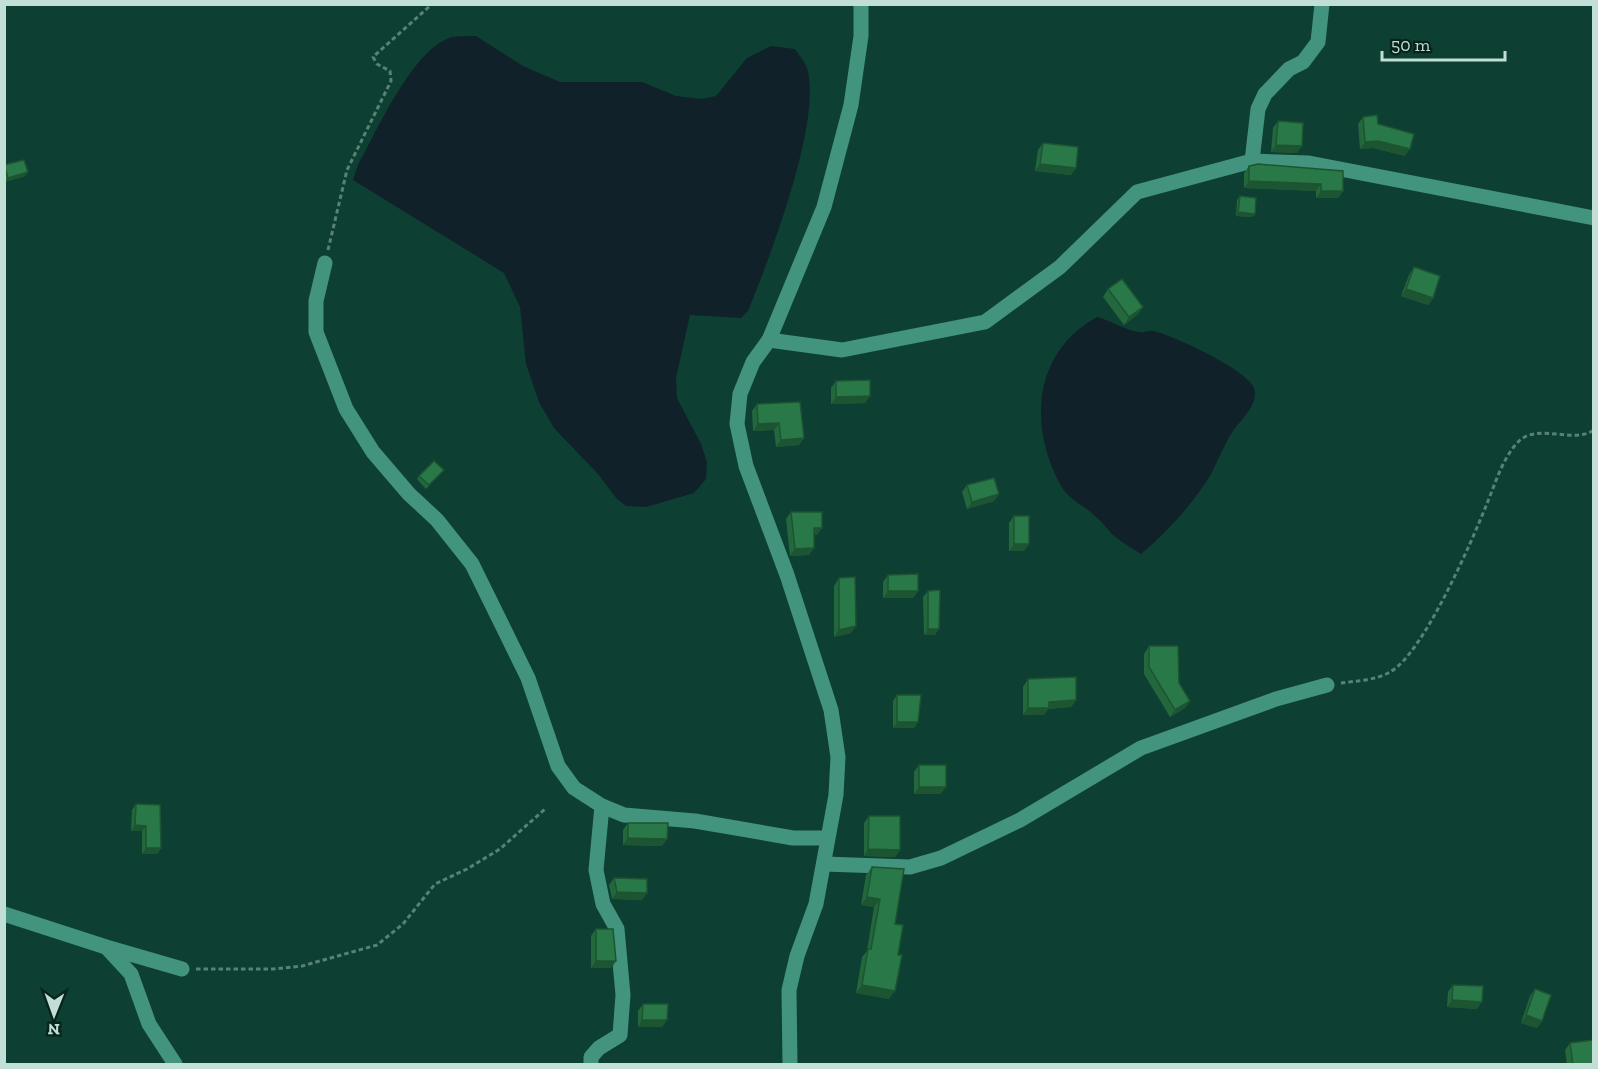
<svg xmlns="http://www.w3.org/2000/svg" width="1598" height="1069" viewBox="0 0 1598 1069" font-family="'Zilla Slab',serif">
  <rect width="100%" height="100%" fill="#0e3f33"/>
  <g fill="#112129">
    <path d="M476 36 523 66 560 82H642L676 96 702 99 716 96 747 58 771 46 795 49C799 55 805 62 807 68 823 119 769 260 748 311L741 318 690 315 676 378 677 398 701 444 707 462 706 479 694 493 646 507 626 506 617 499 598 474 554 428 539 402 526 364 520 307 504 273 353 180 358 165C377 131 413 48 452 37 459 36 468 36 476 36Z"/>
    <path d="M1097 317C1110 320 1126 331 1140 332 1144 333 1149 330 1153 331 1171 334 1249 371 1254 388 1259 405 1241 419 1233 431 1224 445 1218 461 1210 476 1191 506 1167 532 1141 554 1131 547 1119 541 1111 533 1106 527 1101 521 1095 516 1084 505 1070 501 1061 486 1028 426 1033 352 1097 317Z"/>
  </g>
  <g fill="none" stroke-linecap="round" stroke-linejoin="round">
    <g stroke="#598277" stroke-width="3" stroke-dasharray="4.5 3" stroke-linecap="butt">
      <polyline points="328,250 347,170 391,81 390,71 377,64 373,57 432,4"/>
      <path d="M1341 683C1356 681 1377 680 1390 672 1423 654 1471 543 1486 506 1495 485 1502 458 1519 441 1538 423 1574 444 1594 430"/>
      <polyline points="196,969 273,969 302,966 377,945 403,924 435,884 467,869 500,849 545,809"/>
    </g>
    <g stroke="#42947e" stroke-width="15">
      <polyline points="1252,161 1258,109 1265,94 1289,69 1303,62 1318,42 1322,4"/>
      <polyline points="325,263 316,301 316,332 346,409 373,452 409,494 437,520 472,564 528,678 558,766 574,788 602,806 624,815 695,821 793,838 827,838"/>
      <polyline points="769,340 842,350 985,322 1060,267 1137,192 1252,161 1309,163 1594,218"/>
      <polyline points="824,864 910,867 941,858 1020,820 1141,748 1276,699 1327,685"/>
      <polyline points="4,914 106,947 182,969"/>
      <polyline points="106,947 131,974 149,1024 175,1064"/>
      <polyline points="591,1064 591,1057 599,1048 620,1035 623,995 617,929 603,904 596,870 602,806"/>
      <polyline points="790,1064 789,990 797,956 816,904 836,795 838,757 831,710 787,575 746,466 737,424 740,394 753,362 769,340 824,207 851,105 861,36 861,4"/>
    </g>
  </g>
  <g fill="#23673d">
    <polygon points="1363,117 1378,124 1405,156 1373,148 1360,149 1358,124"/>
    <polygon points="1278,121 1297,153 1271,152 1273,128"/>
    <polygon points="1043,143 1076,168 1071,175 1035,171 1038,150"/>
    <polygon points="1258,164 1343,191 1338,198 1316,198 1316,191 1244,188 1244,173 1249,166"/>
    <polygon points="4,165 28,172 25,176 5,182"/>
    <polygon points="1240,196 1255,214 1252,217 1236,216 1237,200"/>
    <polygon points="1414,267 1433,298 1428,305 1401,296 1409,275"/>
    <polygon points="1108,289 1143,307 1138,314 1124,325 1103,297"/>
    <polygon points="836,381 865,403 831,404 831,388"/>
    <polygon points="757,404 804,438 799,445 776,447 774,430 753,431 752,411"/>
    <polygon points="444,470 426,489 417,479 419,476"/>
    <polygon points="967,485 999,494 994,501 967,509 962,492"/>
    <polygon points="791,512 822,528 817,535 814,535 809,555 790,556 786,519"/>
    <polygon points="1014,516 1024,551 1009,551 1009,523"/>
    <polygon points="888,575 918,591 913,598 883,598 883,582"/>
    <polygon points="839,578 851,633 834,637 834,586"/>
    <polygon points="928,591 935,635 924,635 923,597"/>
    <polygon points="1149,646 1179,683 1190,701 1185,708 1170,717 1144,674 1144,654"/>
    <polygon points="1028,679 1076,700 1071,707 1048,709 1044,715 1023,715 1023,687"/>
    <polygon points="897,695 918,722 914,728 893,728 893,701"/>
    <polygon points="919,765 941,794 914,794 914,772"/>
    <polygon points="136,804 161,848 157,854 142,854 142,831 131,831 132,810"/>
    <polygon points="869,816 900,850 895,857 864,856 864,823"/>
    <polygon points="628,823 662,846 623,845 623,830"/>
    <polygon points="872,867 895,924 889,999 856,993 862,957 867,951 874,907 861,905 866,875"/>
    <polygon points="614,878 642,900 612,899 609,885"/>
    <polygon points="596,929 616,961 611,968 591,968 591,936"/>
    <polygon points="1453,985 1477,1009 1447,1007 1448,992"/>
    <polygon points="1535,989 1542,1021 1537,1028 1521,1023 1530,996"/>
    <polygon points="643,1004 667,1020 662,1027 638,1027 638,1011"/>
    <polygon points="1570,1043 1593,1065 1567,1065 1565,1050"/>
  </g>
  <g fill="#1d5432">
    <polygon points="1378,141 1410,149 1405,156 1373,148 1360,149 1365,142"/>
    <polygon points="1276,145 1302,146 1297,153 1271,152"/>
    <polygon points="1040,164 1076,168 1071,175 1035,171"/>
    <polygon points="28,172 25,176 5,182 8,178"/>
    <polygon points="1249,181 1321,184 1316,191 1244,188"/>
    <polygon points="1321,191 1343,191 1338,198 1316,198"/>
    <polygon points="1238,212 1255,214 1252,217 1236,216"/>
    <polygon points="1406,289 1433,298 1428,305 1401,296"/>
    <polygon points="1143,307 1138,314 1124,325 1129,317"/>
    <polygon points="870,396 865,403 831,404 836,397"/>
    <polygon points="779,423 774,430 753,431 758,424"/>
    <polygon points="804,438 799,445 776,447 781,440"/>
    <polygon points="999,494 994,501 967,509 972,502"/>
    <polygon points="814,528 822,528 817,535 809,535"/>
    <polygon points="1014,544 1029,544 1024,551 1009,551"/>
    <polygon points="814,548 809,555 790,556 795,549"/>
    <polygon points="888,591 918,591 913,598 883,598"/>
    <polygon points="856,626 851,633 834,637 839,630"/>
    <polygon points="928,629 939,629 935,635 924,635"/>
    <polygon points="1076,700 1071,707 1048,709 1044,715 1023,715 1028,708 1049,702"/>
    <polygon points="1190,701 1185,708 1170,717 1175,710"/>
    <polygon points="897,722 918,722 914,728 893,728"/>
    <polygon points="919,787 946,787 941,794 914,794"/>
    <polygon points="135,825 146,826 142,831 131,831"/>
    <polygon points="628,838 667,839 662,846 623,845"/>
    <polygon points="146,848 161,848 157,854 142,854"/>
    <polygon points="868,849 900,850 895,857 864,856"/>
    <polygon points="617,892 647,893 642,900 612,899"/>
    <polygon points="867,897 880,899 874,907 861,905"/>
    <polygon points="596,961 616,961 611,968 591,968"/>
    <polygon points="862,985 895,991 889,999 856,993"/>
    <polygon points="1452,1000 1482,1002 1477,1009 1447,1007"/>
    <polygon points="1526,1015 1542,1021 1537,1028 1521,1023"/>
    <polygon points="642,1020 667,1020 662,1027 638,1027"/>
  </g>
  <g fill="#297847" stroke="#1d5432" stroke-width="1.5">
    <polygon points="1377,115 1378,124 1414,134 1410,149 1378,141 1365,142 1363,117"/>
    <polygon points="1278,121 1303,123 1302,146 1276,145"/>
    <polygon points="1043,143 1078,147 1076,168 1040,164"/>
    <polygon points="24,160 28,172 8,178 4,165"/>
    <polygon points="1258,164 1343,171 1343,191 1321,191 1321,184 1249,181 1249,166"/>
    <polygon points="1240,196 1256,198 1255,214 1238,212"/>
    <polygon points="1414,267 1440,276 1433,298 1406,289"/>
    <polygon points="1122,279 1143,307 1129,317 1108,289"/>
    <polygon points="870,380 870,396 836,397 836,381"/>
    <polygon points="800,402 804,438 781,440 779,423 758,424 757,404"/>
    <polygon points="434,461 444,470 429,485 419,476"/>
    <polygon points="994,478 999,494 972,502 967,485"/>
    <polygon points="791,512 822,512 822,528 814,528 814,548 795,549"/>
    <rect x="1014" y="516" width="15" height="28"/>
    <polygon points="918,574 918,591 888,591 888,575"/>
    <polygon points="855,577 856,626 839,630 839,578"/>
    <polygon points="940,590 939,629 928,629 928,591"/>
    <polygon points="1149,646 1178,646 1179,683 1190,701 1175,710 1149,667"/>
    <polygon points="1076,677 1076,700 1049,702 1049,708 1028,708 1028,679"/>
    <polygon points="897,695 921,695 918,722 897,722"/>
    <rect x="919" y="765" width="27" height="22"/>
    <polygon points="136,804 160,805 161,848 146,848 146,826 135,825"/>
    <polygon points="869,816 900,816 900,850 868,849"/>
    <polygon points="628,823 668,823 667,839 628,838"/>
    <polygon points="872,867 904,869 895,924 903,925 898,955 902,955 895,991 862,985 868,949 871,949 880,899 867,897"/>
    <polygon points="614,878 647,879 647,893 617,892"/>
    <polygon points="596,929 613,929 616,961 596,961"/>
    <polygon points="1453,985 1483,986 1482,1002 1452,1000"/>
    <polygon points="1535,989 1551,995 1542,1021 1526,1015"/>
    <polygon points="643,1004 668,1004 667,1020 642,1020"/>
    <polygon points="1593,1040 1593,1065 1573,1065 1570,1043"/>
  </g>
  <rect width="1598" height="1069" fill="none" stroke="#c1dfd5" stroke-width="12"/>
  <g transform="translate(54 1015) rotate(181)" stroke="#08231c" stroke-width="4.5" paint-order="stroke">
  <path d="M0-4.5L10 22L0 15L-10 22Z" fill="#c1dfd5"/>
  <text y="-9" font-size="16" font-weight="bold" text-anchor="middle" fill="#c1dfd5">N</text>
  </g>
  <path d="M1382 51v9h123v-9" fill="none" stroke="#c1dfd5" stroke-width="3"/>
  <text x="1391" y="51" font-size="18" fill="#c1dfd5" stroke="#08231c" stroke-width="4.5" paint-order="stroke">50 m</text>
</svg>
